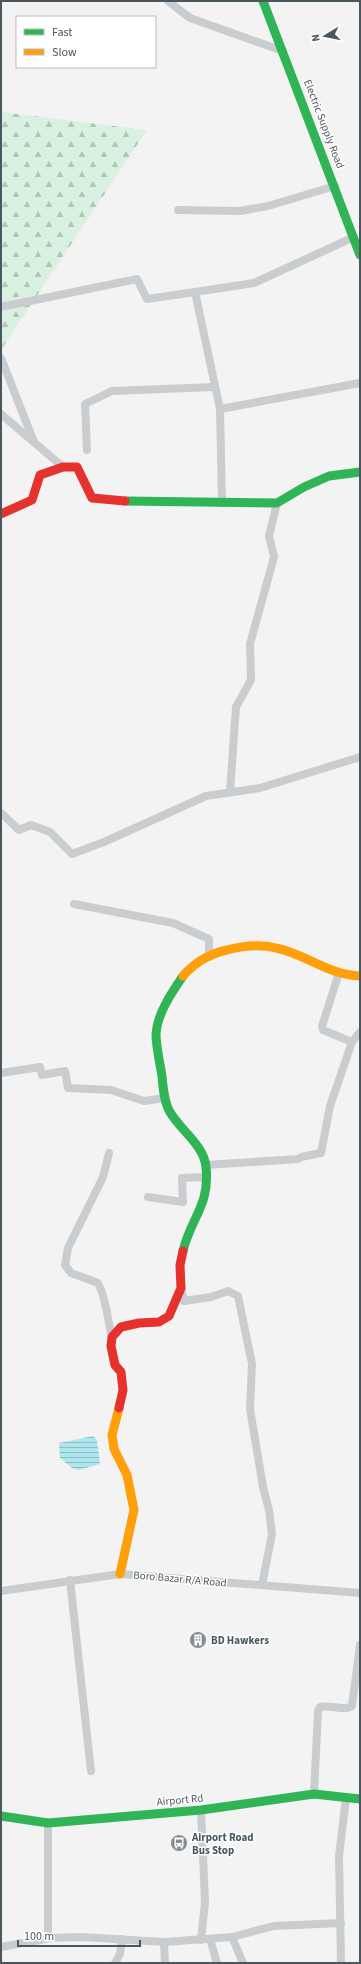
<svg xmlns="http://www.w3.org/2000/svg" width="361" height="1964" viewBox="0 0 361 1964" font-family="'Source Sans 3',sans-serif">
  <defs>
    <pattern id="forest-firs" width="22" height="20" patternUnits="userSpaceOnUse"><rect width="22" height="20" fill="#d9f1e0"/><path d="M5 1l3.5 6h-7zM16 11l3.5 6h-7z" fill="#b2c6b9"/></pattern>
    <pattern id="water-rules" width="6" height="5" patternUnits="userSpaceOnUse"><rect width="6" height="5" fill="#aee6ed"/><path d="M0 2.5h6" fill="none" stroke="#90bdc3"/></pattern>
  </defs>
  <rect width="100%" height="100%" fill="#f3f3f3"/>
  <polygon fill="url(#forest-firs)" points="1,112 147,130 1,350"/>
  <polygon fill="url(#water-rules)" points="93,1436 97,1440 100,1464 79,1470 72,1468 60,1458 59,1443"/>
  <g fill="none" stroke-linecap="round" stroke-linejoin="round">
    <g stroke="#cacdcf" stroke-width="8">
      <polyline points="168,1 190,18 283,51"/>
      <polyline points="178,210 240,211 268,206 335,186"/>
      <polyline points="1,307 137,279 147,299 195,292"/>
      <polyline points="1,358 34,442"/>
      <polyline points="220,409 195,292 254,283 354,237"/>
      <polyline points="1,414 63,467"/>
      <polyline points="87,450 85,404 112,391 215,387"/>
      <polyline points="222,503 220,409 360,383"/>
      <polyline points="230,792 236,707 251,680 250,644 274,557 269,536 277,503"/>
      <polyline points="1,813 19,830 31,825 50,832 72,854 104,842 206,796 260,788 360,757"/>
      <polyline points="74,904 173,923 209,939 209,957"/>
      <polyline points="352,1042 360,1032"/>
      <polyline points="1,1073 40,1067 42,1075 65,1071 68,1088 111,1090 144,1101 165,1098"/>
      <path d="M109 1153 103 1177 68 1248 65 1265 71 1273 98 1283C107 1300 107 1319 112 1337"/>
      <polyline points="206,1165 298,1159 301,1157 321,1153 330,1106 352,1042 323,1030 322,1026 339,973"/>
      <polyline points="148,1197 183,1202 182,1178 207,1177"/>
      <polyline points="181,1288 184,1301 211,1297 228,1291 238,1296 252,1364 250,1409 263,1487 269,1510 272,1534 262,1585"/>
      <polyline points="70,1580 91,1771"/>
      <polyline points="1,1591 120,1574 360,1593"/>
      <path d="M314 1794 318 1711 320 1707C330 1704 344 1712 352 1706L360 1645"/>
      <polyline points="48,1823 48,1932 51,1938"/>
      <polyline points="232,1937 243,1963"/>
      <polyline points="210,1939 217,1963"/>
      <polyline points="201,1940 205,1902 201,1810"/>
      <polyline points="164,1942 165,1963"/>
      <polyline points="1,1947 51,1938 81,1937 164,1942 232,1937 274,1926 341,1923"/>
      <polyline points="115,1963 120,1954 122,1939"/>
      <polyline points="341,1963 339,1856 346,1798"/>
    </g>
    <g stroke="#30b455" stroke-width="9">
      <polyline points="263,1 360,255"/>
      <polyline points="125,501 277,503 304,487 329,476 360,472"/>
      <path d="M183 976C172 992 157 1014 156 1034 156 1047 160 1063 162 1076 163 1087 164 1102 170 1112 180 1130 204 1145 206 1167 210 1206 191 1217 183 1251"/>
      <polyline points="1,1816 48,1823 201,1810 314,1794 360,1799"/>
    </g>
    <g stroke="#ff9f0a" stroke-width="9">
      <path d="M183 976C195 962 209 954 227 950 243 946 260 944 276 948 306 954 328 975 360 976"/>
      <polyline points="119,1408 112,1435 114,1449 127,1475 134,1510 120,1574"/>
    </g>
    <g stroke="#e5322d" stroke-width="9">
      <polyline points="1,514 32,500 40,475 63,467 77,467 92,498 125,501"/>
      <polyline points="119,1408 123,1390 121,1372 115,1365 111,1346 112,1337 121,1327 139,1323 159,1322 169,1316 181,1288 180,1265 183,1251"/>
    </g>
  </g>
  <defs>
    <g id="building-disc" transform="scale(0.9)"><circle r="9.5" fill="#858e93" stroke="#fff"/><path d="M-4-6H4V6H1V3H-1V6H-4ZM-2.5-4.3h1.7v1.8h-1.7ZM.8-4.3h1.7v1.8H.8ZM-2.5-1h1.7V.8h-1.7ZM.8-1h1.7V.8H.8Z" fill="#fff"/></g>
    <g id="bus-disc" transform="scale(0.9)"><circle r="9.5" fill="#858e93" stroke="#fff"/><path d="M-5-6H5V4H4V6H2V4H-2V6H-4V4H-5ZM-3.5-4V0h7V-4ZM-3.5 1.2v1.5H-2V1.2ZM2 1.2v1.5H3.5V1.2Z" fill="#fff"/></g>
  </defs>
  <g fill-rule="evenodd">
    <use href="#building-disc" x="198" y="1640"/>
    <use href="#bus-disc" x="179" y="1843"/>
  </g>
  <g text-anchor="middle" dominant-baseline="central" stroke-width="3" stroke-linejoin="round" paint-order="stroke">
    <g font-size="11" fill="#4a575f" stroke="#fff">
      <text transform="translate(324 124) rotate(69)">Electric Supply Road</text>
      <text transform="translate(180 1579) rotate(5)">Boro Bazar R/A Road</text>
      <text transform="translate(180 1800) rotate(-5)">Airport Rd</text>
    </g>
    <g font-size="11" font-weight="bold" fill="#4a575f" stroke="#fff" text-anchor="start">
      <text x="211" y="1640">BD Hawkers</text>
      <text x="192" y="1837">Airport Road<tspan x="192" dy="13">Bus Stop</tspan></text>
    </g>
  </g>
  <rect width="361" height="1964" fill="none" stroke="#4a575f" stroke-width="4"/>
  <rect x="16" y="16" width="140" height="52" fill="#ffffff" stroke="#b7bcbf"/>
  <rect x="24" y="29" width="20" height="6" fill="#30b455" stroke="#b7bcbf"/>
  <text x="52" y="36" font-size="12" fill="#4a575f">Fast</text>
  <rect x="24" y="49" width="20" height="6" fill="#ff9f0a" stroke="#b7bcbf"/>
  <text x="52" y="56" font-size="12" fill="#4a575f">Slow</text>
  <g transform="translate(325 36) rotate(260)" stroke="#ffffff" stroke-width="3" paint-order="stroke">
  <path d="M0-3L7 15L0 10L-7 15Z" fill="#4a575f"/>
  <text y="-6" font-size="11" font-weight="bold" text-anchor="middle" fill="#4a575f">N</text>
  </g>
  <path d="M18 1940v6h122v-6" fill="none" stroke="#4a575f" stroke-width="2"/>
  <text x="24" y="1940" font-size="12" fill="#4a575f" stroke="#ffffff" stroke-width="3" paint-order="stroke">100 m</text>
</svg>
